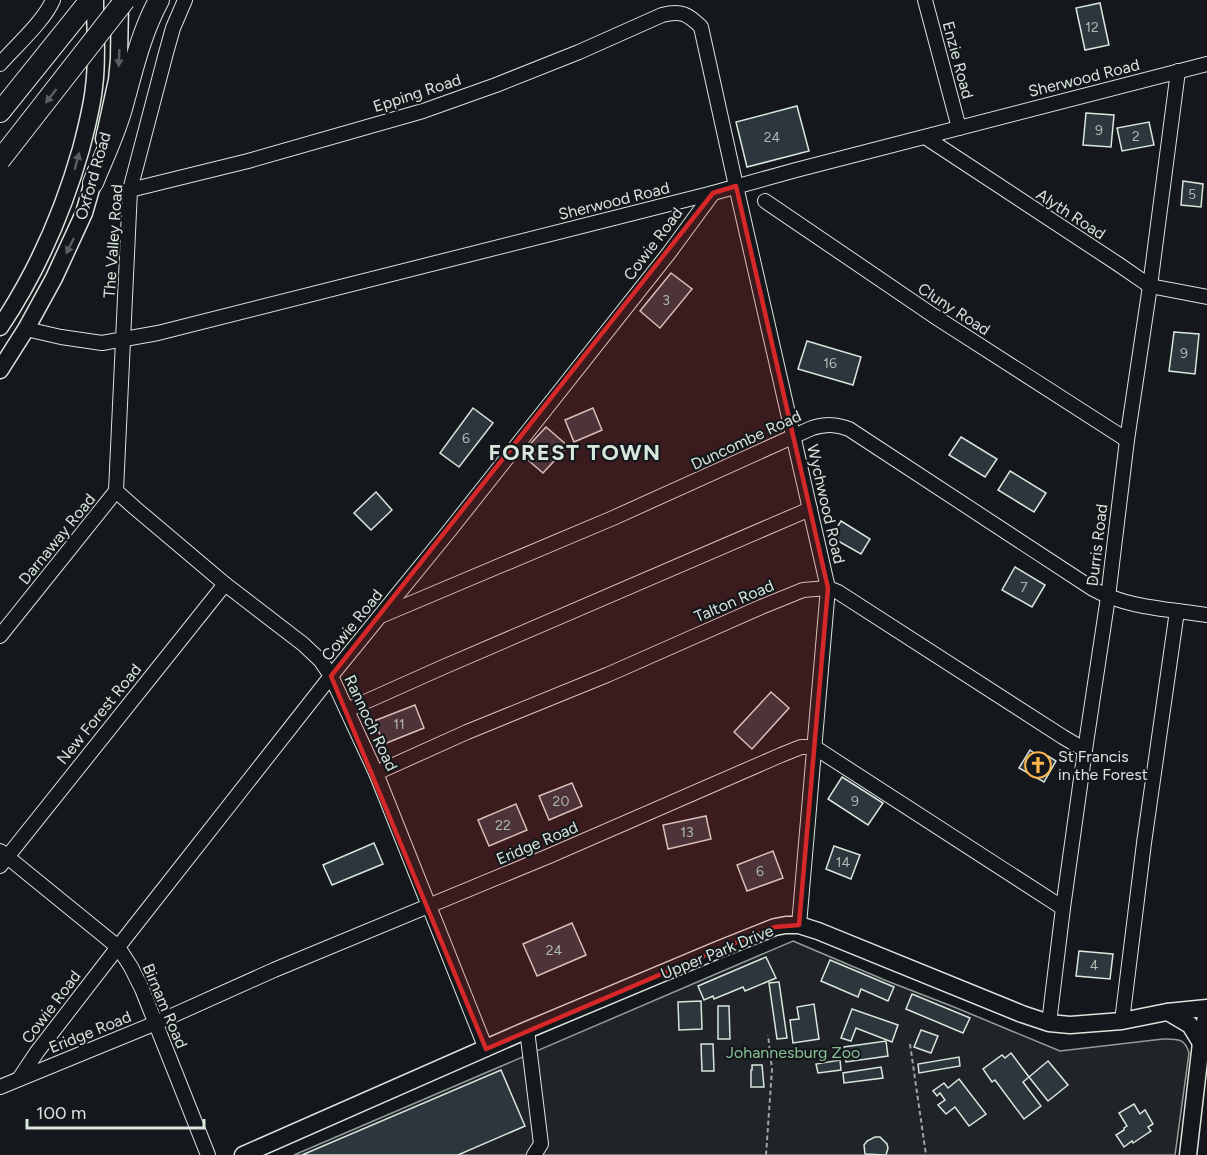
<svg xmlns="http://www.w3.org/2000/svg" width="1207" height="1155" viewBox="0 0 1207 1155" font-family="Figtree,sans-serif">
  <rect width="100%" height="100%" fill="#14181c"/>
  <path fill="#202428" stroke="#939e99" stroke-width="1.5" d="M793 941 887 981 954 1007 1060 1051 1163 1039C1177 1039 1185 1038 1189 1053L1175 1155H294Z"/>
  <g fill="#2c363c" stroke="#d8e6dc" stroke-width="1.5">
    <polygon points="1100,3 1109,45 1085,50 1076,8"/>
    <polygon points="797,106 809,151 747,167 736,122"/>
    <polygon points="1086,113 1114,115 1111,147 1083,145"/>
    <polygon points="1149,122 1154,145 1122,151 1117,128"/>
    <polygon points="1183,181 1203,184 1201,207 1181,205"/>
    <polygon points="671,273 692,289 660,328 640,311"/>
    <polygon points="1174,332 1199,334 1195,374 1169,371"/>
    <polygon points="807,341 861,357 853,385 798,369"/>
    <polygon points="473,408 493,423 459,467 440,453"/>
    <polygon points="593,408 602,430 574,442 565,420"/>
    <polygon points="546,427 568,446 543,473 521,454"/>
    <polygon points="961,437 997,459 985,477 949,455"/>
    <polygon points="1010,471 1046,493 1034,512 998,490"/>
    <polygon points="376,492 392,510 371,530 354,513"/>
    <polygon points="841,521 870,539 861,554 831,537"/>
    <polygon points="1015,567 1045,585 1032,607 1002,590"/>
    <polygon points="771,692 789,708 752,749 734,732"/>
    <polygon points="415,705 424,728 384,744 374,721"/>
    <polygon points="1030,750 1045,761 1048,756 1056,761 1044,782 1019,768"/>
    <polygon points="842,777 883,803 868,825 828,799"/>
    <polygon points="572,783 582,806 549,820 539,796"/>
    <polygon points="516,804 527,830 489,846 478,820"/>
    <polygon points="706,816 711,839 668,849 663,825"/>
    <polygon points="374,843 383,864 332,885 323,865"/>
    <polygon points="834,846 860,855 851,879 826,869"/>
    <polygon points="773,851 783,878 747,891 737,865"/>
    <polygon points="572,923 586,955 537,976 523,944"/>
    <polygon points="1079,951 1113,954 1110,979 1076,976"/>
    <polygon points="766,957 776,978 745,991 743,987 714,999 713,996 704,1000 698,986"/>
    <polygon points="830,960 894,987 888,1001 861,989 858,997 821,981"/>
    <polygon points="779,982 787,1038 777,1039 769,983"/>
    <polygon points="912,994 970,1018 963,1033 906,1009"/>
    <polygon points="701,1001 702,1029 679,1030 678,1002"/>
    <polygon points="814,1004 819,1039 793,1043 790,1020 799,1019 797,1007"/>
    <polygon points="718,1006 729,1006 730,1039 718,1039"/>
    <polygon points="852,1009 898,1025 892,1042 856,1028 851,1041 841,1038"/>
    <polygon points="921,1030 938,1036 931,1053 914,1047"/>
    <polygon points="886,1041 888,1056 846,1062 844,1047"/>
    <polygon points="701,1044 713,1044 714,1071 702,1071"/>
    <polygon points="1011,1053 1029,1077 1023,1082 1041,1106 1024,1119 995,1080 992,1082 983,1069 1002,1055 1005,1058"/>
    <polygon points="959,1057 960,1066 919,1073 918,1064"/>
    <polygon points="840,1060 841,1070 818,1073 816,1064"/>
    <polygon points="1048,1061 1068,1085 1048,1101 1029,1077"/>
    <polygon points="752,1065 762,1065 764,1087 751,1087 751,1070 752,1070"/>
    <polygon points="881,1067 883,1078 844,1083 843,1073"/>
    <polygon points="501,1070 525,1126 458,1155 302,1155"/>
    <polygon points="959,1079 986,1114 969,1126 955,1107 946,1114 938,1105 945,1100 940,1093 937,1096 933,1091 944,1083 948,1088"/>
    <polygon points="1134,1104 1140,1114 1145,1110 1153,1124 1148,1127 1151,1131 1133,1143 1132,1141 1124,1147 1116,1135 1124,1130 1124,1128 1127,1126 1119,1113"/>
    <polygon points="875,1137 880,1137 887,1144 888,1148 886,1155 865,1154 864,1145 867,1141"/>
  </g>
  <g fill="none" stroke-linecap="round" stroke-linejoin="round">
    <g stroke="#d8e6dc" stroke-width="16">
      <g id="minor">
        <polyline points="925,0 959,128"/>
        <path d="M0 64C16 46 44 21 53 0"/>
        <polyline points="925,137 1118,264 1150,286 1207,297"/>
        <path d="M130 190 248 161 423 111 496 85 579 52 662 15C681 10 688 14 701 27L736 186 828 588 799 925"/>
        <polyline points="765,201 934,316 1127,440"/>
        <polyline points="26,329 61,337 102,343 158,333 713,193 796,170 1207,64"/>
        <polyline points="116,491 135,508 225,584 303,644 321,661 331,676 376,773 486,1049"/>
        <polyline points="116,491 130,190 166,53 173,28 185,0"/>
        <path d="M383 615 613 518 812 428C826 424 836 424 849 429L1093 589C1127 608 1169 609 1207 615"/>
        <polyline points="0,636 116,491"/>
        <polyline points="347,710 441,668 810,509"/>
        <polyline points="376,773 467,732 607,675 761,607 803,590 828,588 838,592 1063,737 1085,750"/>
        <polyline points="0,851 118,947 131,967 142,989 208,1155"/>
        <polyline points="0,866 225,584"/>
        <polyline points="1122,1021 1144,843 1177,611"/>
        <polyline points="1049,1023 1063,908 1085,750 1108,597 1127,440 1150,286 1178,71"/>
        <polyline points="527,1030 541,1144 534,1155"/>
        <polyline points="19,1079 37,1052 118,947 331,676 450,530 669,253 713,193"/>
        <polyline points="0,1087 156,1023 274,970 549,856 781,755 801,747 814,747 1063,908"/>
      </g>
    </g>
    <g stroke="#d8e6dc" stroke-width="19">
      <g id="major">
        <polyline points="104,139 117,80 119,59 120,1"/>
        <path d="M0 327C37 272 63 212 81 149 86 129 92 108 94 87 98 58 95 29 95 0"/>
        <polyline points="0,370 26,329 54,278 84,213 96,172"/>
        <polyline points="1168,1012 1190,1025 1201,1043"/>
        <polyline points="243,1155 527,1030 720,949 775,927 786,925 799,925 818,931 1022,1014 1049,1023 1070,1025 1122,1021 1167,1012 1207,1008"/>
        <polyline points="1188,1155 1201,1043 1207,1011"/>
      </g>
    </g>
    <g stroke="#d8e6dc" stroke-width="22">
      <g id="highway">
        <polyline points="0,112 90,0"/>
        <path d="M93 183C103 158 116 132 123 105 133 69 141 33 159 0"/>
      </g>
    </g>
    <g stroke="#9da8a2" stroke-width="2" stroke-dasharray="4.5 3" stroke-linecap="butt">
      <polyline points="910,1044 926,1155"/>
      <polyline points="766,1155 772,1069 768,1035"/>
    </g>
    <use href="#minor" stroke="#14181c" stroke-width="14"/>
    <use href="#major" stroke="#14181c" stroke-width="16"/>
    <use href="#highway" stroke="#14181c" stroke-width="20"/>
    <g stroke="#d8e6dc" stroke-width="22" stroke-linecap="butt">
      <polyline id="highway-bridge" points="0,160 125,0"/>
    </g>
    <use href="#highway-bridge" stroke="#14181c" stroke-width="20"/>
  </g>
  <defs><path id="oneway-solid" d="M-6-.8H1V-3.2L6.5 0L1 3.2V.8H-6Z" transform="scale(1.5)"/></defs>
  <g fill="#59605f">
    <use href="#oneway-solid" transform="translate(119 58) rotate(93)"/>
    <use href="#oneway-solid" transform="translate(51 96) rotate(128)"/>
    <use href="#oneway-solid" transform="translate(77 161) rotate(-75)"/>
    <use href="#oneway-solid" transform="translate(70 246) rotate(116)"/>
  </g>
  <path fill="#d62828" fill-opacity="0.2" stroke="#d62828" stroke-width="4.5" stroke-linejoin="round" d="M736 186 828 588 799 925 775 927 720 949 486 1049 331 676 713 193Z"/>
  <defs>
    <g id="church-ring" transform="scale(1.35)"><circle r="9.5" fill="#14181c" stroke="#ffb74d" stroke-width="1.5"/><path d="M-1.2-6h2.4v3.5h3.3v2.4h-3.3V6h-2.4V-.1h-3.3v-2.4h3.3Z" fill="#ffb74d"/></g>
  </defs>
  <g fill-rule="evenodd">
    <use href="#church-ring" x="1038" y="765"/>
  </g>
  <g text-anchor="middle" dominant-baseline="central" stroke-width="4.5" stroke-linejoin="round" paint-order="stroke">
    <g font-size="14" fill="#adbab4">
      <text x="1092" y="27">12</text>
      <text x="1099" y="130">9</text>
      <text x="1136" y="136">2</text>
      <text x="772" y="137">24</text>
      <text x="1192" y="194">5</text>
      <text x="666" y="300">3</text>
      <text x="1184" y="353">9</text>
      <text x="830" y="363">16</text>
      <text x="466" y="438">6</text>
      <text x="1024" y="587">7</text>
      <text x="399" y="724">11</text>
      <text x="561" y="801">20</text>
      <text x="855" y="801">9</text>
      <text x="503" y="825">22</text>
      <text x="687" y="832">13</text>
      <text x="843" y="862">14</text>
      <text x="760" y="871">6</text>
      <text x="554" y="950">24</text>
      <text x="1094" y="965">4</text>
    </g>
    <g font-size="16" fill="#d8e6dc" stroke="#14181c">
      <text transform="translate(958 60) rotate(75)">Enzie Road</text>
      <text transform="translate(1084 78) rotate(-14)">Sherwood Road</text>
      <text transform="translate(417 93) rotate(-18)">Epping Road</text>
      <text transform="translate(93 176) rotate(-74)">Oxford Road</text>
      <text transform="translate(614 201) rotate(-14)">Sherwood Road</text>
      <text transform="translate(1071 214) rotate(33)">Alyth Road</text>
      <text transform="translate(113 241) rotate(-86)">The Valley Road</text>
      <text transform="translate(653 244) rotate(-53)">Cowie Road</text>
      <text transform="translate(954 309) rotate(33)">Cluny Road</text>
      <text transform="translate(746 440) rotate(-25)">Duncombe Road</text>
      <text transform="translate(826 504) rotate(77)">Wychwood Road</text>
      <text transform="translate(57 539) rotate(-51)">Darnaway Road</text>
      <text transform="translate(1097 545) rotate(-83)">Durris Road</text>
      <text transform="translate(734 601) rotate(-23)">Talton Road</text>
      <text transform="translate(352 625) rotate(-51)">Cowie Road</text>
      <text transform="translate(99 714) rotate(-51)">New Forest Road</text>
      <text transform="translate(371 723) rotate(65)">Rannoch Road</text>
      <text transform="translate(537 843) rotate(-23)">Eridge Road</text>
      <text transform="translate(717 952) rotate(-22)">Upper Park Drive</text>
      <text transform="translate(165 1006) rotate(67)">Birnam Road</text>
      <text transform="translate(51 1007) rotate(-53)">Cowie Road</text>
      <text transform="translate(90 1032) rotate(-22)">Eridge Road</text>
    </g>
    <g font-size="16" fill="#d8e6dc" stroke="#14181c" text-anchor="start">
      <text x="1058" y="756">St Francis<tspan x="1058" dy="18">in the Forest</tspan></text>
    </g>
    <g font-size="16" fill="#8ac095" stroke="#14181c">
      <text x="793" y="1052">Johannesburg Zoo</text>
    </g>
    <g font-size="22" font-weight="bold" letter-spacing="1.5" fill="#d8e6dc" stroke="#14181c">
      <text x="575" y="452">FOREST TOWN</text>
    </g>
  </g>
  <path d="M27 1119v9h177v-9" fill="none" stroke="#d8e6dc" stroke-width="3"/>
  <text x="36" y="1119" font-size="18" fill="#d8e6dc" stroke="#14181c" stroke-width="4.5" paint-order="stroke">100 m</text>
</svg>
